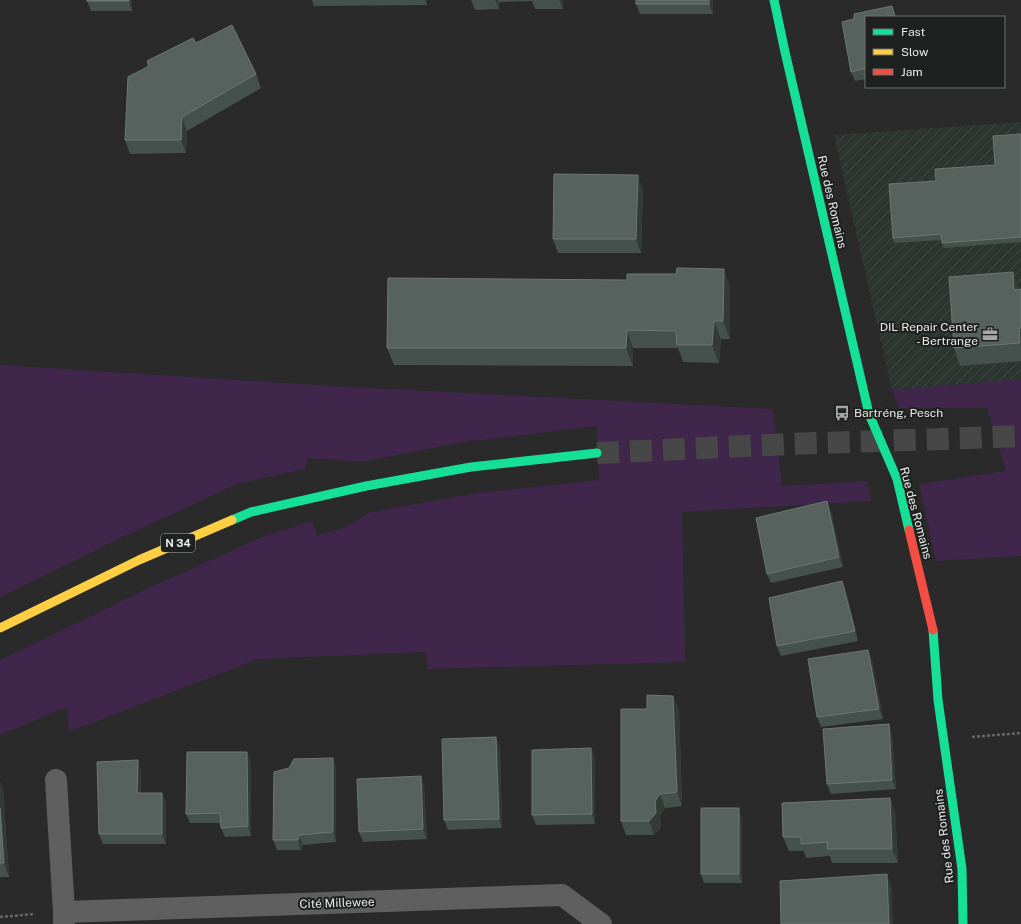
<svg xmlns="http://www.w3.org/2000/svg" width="1021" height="924" viewBox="0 0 1021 924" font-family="'Public Sans',sans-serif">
  <defs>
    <pattern id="industrial-furrows" width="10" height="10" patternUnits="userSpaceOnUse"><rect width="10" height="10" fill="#2d3531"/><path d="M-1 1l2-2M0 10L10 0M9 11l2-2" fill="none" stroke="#414945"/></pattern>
  </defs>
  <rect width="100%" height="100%" fill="#292a29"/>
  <polygon fill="url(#industrial-furrows)" points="1021,122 1021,379 892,390 834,135"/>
  <g fill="#40264b">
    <polygon points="0,365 332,386 773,409 782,486 867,481 871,501 682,512 685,662 427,669 426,652 258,659 69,732 67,707 0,735 0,660 149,588 262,537 312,521 317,535 344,528 371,512 477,493 599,480 597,426 463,442 362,462 307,458 306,469 239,483 125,536 0,597"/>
    <polygon points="1021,379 1021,556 936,561 919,484 1006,471 987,408 899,408 892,390"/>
  </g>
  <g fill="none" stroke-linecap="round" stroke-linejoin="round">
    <polyline stroke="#464746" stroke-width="22" stroke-dasharray="22 11" stroke-linecap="butt" points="597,453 789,444 970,438 1021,436"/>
    <g stroke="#676767" stroke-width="2.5" stroke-dasharray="3 2" stroke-linecap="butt">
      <polyline points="972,737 1021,733"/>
      <polyline points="0,917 35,914"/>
    </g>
    <g stroke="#5f5f5f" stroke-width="22">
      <polyline points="56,780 64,912"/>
      <polyline points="64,924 64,912 562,895 601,924"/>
    </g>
    <g stroke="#16e098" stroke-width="9">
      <polyline points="774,0 785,52 869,414 897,479 909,530"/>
      <polyline points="232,520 251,512 366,486 471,467 597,453"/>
      <polyline points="933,630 938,700 962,869 963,924"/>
    </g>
    <polyline stroke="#ffcf43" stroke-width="9" points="0,628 139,560 232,520"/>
    <polyline stroke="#f24e42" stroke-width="9" points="909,530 933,630"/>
  </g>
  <g fill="#45514d">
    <polygon points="132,0 132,11 91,11 87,1"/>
    <polygon points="312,0 427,0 427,5 314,6"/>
    <polygon points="471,0 563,0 563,9 535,9 532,1 499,2 499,9 475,10"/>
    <polygon points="713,0 713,14 640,14 636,4"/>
    <polygon points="892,6 896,17 866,17 866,79 855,81 851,72 842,22 854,19 854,14"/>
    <polygon points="196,43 256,74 261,88 187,131 186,153 130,154 125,140 148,66 147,61"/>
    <polygon points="1021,134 1021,242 944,248 942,243 942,240 894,243 893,238 936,181 995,165"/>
    <polygon points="643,189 641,253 558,253 553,239"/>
    <polygon points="730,286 730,339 721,339 719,363 683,362 678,348 633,348 633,366 394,365 387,348"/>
    <polygon points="1021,289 1021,361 960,366 954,348 1019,290"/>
    <polygon points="831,511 843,567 771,583 767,574"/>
    <polygon points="842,581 846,591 858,641 781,656 777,646"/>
    <polygon points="868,650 872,660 883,719 821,727 817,717"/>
    <polygon points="673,696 679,710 682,806 665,808 660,815 661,827 654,835 626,835 621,821 647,709"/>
    <polygon points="892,734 896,789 831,794 827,784"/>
    <polygon points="500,747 502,828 448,830 444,820"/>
    <polygon points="591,748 595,758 595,824 536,825 532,815"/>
    <polygon points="333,758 336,768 336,842 303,845 301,850 277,850 273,840"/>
    <polygon points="251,762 251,836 225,837 221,828 221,823 190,823 186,814"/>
    <polygon points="141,770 141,793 162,793 166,803 166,844 103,844 99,834"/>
    <polygon points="421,776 424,786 427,839 363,842 359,832"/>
    <polygon points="0,782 3,790 9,877 0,877"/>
    <polygon points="890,798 895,812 898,863 832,863 830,856 806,858 804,851 789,851 783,837"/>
    <polygon points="742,818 742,883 704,883 701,874"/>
  </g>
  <g fill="#333b37">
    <polygon points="129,0 132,0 132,11 129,1"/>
    <polygon points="425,0 427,0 427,5"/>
    <polygon points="495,0 498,0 499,9"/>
    <polygon points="559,0 563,0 563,9"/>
    <polygon points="709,0 713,0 713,14 709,4"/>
    <polygon points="892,6 896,17 895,17"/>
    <polygon points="182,117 187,131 186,153 181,140"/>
    <polygon points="638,175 643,189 641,253 636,239"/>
    <polygon points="724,269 730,286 730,339 723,321"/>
    <polygon points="1013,272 1019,290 1014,290"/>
    <polygon points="714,321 721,339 719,363 712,345"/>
    <polygon points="1019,328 1021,334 1021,347 1020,343"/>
    <polygon points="627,330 633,348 633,366 626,348"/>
    <polygon points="827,501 831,511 843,567 839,557"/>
    <polygon points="842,581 846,591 858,641 855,631"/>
    <polygon points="868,650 872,660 883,719 879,709"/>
    <polygon points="673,696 679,710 682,806 677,792"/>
    <polygon points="889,724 892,734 896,789 892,780"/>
    <polygon points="496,737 500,747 502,828 499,819"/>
    <polygon points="591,748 595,758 595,824 592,814"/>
    <polygon points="247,752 251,762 251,836 248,826"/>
    <polygon points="333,758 336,768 336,842 333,832"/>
    <polygon points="138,760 141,770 141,803 137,793"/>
    <polygon points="421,776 424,786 427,839 423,829"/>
    <polygon points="0,782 3,790 9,877 4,863 0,808"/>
    <polygon points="162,793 166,803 166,844 162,834"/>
    <polygon points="660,794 665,808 660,815 661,827 654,835 649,821 655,801"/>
    <polygon points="890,798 895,812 898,863 892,849"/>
    <polygon points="739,808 742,818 742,883 739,874"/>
    <polygon points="299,835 303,845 301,850 298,840"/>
    <polygon points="887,874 892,888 893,924 889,924"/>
  </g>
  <g fill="#57625e" stroke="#6e7773">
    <rect x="87" y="0" width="42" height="1"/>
    <rect x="636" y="0" width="73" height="4"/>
    <polygon points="892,6 895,17 866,17 866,68 851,72 842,22 854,19 854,14"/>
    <polygon points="232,25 256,74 182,117 181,140 125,140 128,77 149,66 147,61 193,38 196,43"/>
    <polygon points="1021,134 1021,237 942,243 941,234 893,238 889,184 936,181 935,169 995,165 993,136"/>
    <polygon points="554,174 638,175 636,239 553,239"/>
    <polygon points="677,268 724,269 723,321 714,321 712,345 677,345 676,331 627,330 626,348 387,348 388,278 627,280 627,274 676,274"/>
    <polygon points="1013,272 1014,290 1021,289 1021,328 1019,328 1020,343 954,348 949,277"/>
    <polygon points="827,501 839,557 767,574 756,518"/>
    <polygon points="842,581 855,631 777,646 769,598"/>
    <polygon points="868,650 879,709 817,717 808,659"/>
    <polygon points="647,695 673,696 677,792 660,794 655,801 656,813 649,821 621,821 621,709 647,709"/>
    <polygon points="889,724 892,780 827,784 823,729"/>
    <polygon points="496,737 499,819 444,820 442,739"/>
    <polygon points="591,748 592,814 532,815 532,750"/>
    <polygon points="187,752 247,752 248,826 221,828 220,813 186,814"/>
    <polygon points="333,758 333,832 299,835 298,840 273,840 274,772 289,768 294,759"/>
    <polygon points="138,760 137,793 162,793 162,834 99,834 97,762"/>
    <polygon points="421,776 423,829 359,832 357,779"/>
    <polygon points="890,798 892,849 827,849 828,842 801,844 801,837 783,837 782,803"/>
    <polygon points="0,808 4,863 0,863"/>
    <rect x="701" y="808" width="38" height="66"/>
    <polygon points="887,874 889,924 781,924 780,881"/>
  </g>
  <defs>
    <g id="office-bare" transform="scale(1.2)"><path d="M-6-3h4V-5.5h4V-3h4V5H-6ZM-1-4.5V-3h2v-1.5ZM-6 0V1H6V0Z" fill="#a5a7a6" stroke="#1e2120" stroke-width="2.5" paint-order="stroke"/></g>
    <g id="bus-bare" transform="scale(1.2)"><path d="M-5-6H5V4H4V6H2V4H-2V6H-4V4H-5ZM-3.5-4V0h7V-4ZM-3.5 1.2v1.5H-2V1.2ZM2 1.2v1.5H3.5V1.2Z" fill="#a5a7a6" stroke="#1e2120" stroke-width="2.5" paint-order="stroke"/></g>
  </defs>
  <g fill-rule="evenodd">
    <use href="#office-bare" x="990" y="334"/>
    <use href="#bus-bare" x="842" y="413"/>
  </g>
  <g text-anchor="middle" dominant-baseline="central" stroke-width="4" stroke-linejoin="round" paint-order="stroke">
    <rect fill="#1e2120" stroke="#abaead" stroke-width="1" x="161" y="534" width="34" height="18" rx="3"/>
    <g font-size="11" font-weight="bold" fill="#e8eae9">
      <text x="178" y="543">N 34</text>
    </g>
    <g font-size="12" fill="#e8eae9" stroke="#1e2120">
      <text transform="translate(832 202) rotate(77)">Rue des Romains</text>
      <text transform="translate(916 513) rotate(75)">Rue des Romains</text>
      <text transform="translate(944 836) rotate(-97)">Rue des Romains</text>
      <text transform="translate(337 903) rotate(-2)">Cité Millewee</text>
    </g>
    <g font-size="12" fill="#e8eae9" stroke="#1e2120" text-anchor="end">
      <text x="978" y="327">DIL Repair Center<tspan x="978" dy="14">- Bertrange</tspan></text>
      <text x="854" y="413" text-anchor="start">Bartréng, Pesch</text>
    </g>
  </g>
  <rect x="865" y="16" width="140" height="72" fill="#1e2120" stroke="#6f7170"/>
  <rect x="873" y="29" width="20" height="6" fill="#16e098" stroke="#6f7170"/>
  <text x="901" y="36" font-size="12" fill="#e8eae9">Fast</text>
  <rect x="873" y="49" width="20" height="6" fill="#ffcf43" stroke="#6f7170"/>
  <text x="901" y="56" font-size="12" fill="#e8eae9">Slow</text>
  <rect x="873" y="69" width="20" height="6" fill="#f24e42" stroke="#6f7170"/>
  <text x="901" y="76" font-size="12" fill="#e8eae9">Jam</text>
</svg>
